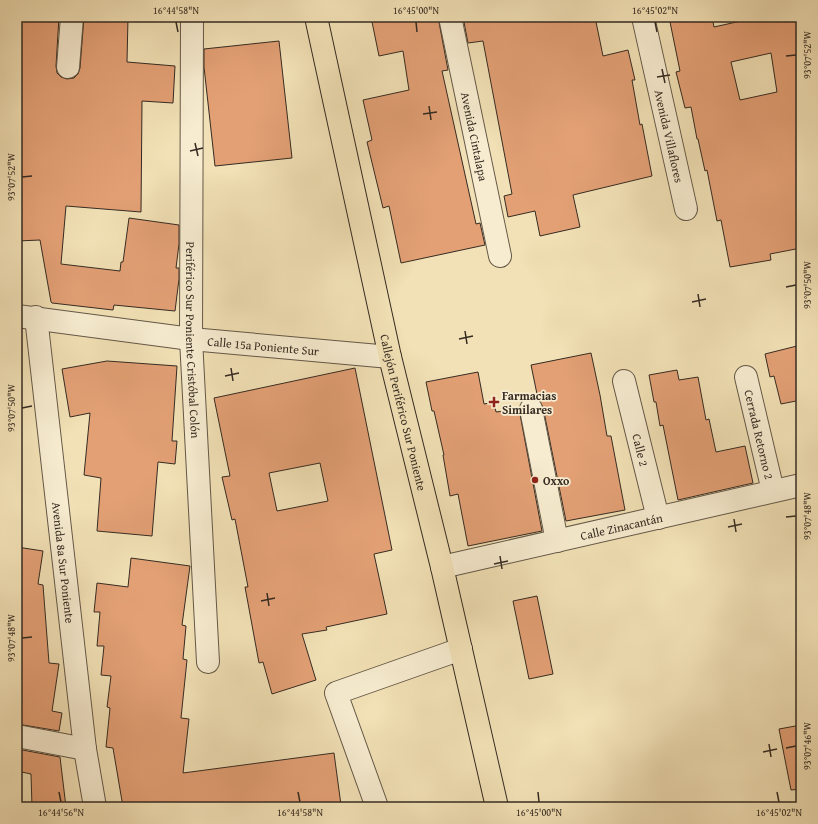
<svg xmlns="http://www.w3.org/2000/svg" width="818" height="824" viewBox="0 0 818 824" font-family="'Gentium Book Plus',serif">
  <rect width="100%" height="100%" fill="#f2e1b6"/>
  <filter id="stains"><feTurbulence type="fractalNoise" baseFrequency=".005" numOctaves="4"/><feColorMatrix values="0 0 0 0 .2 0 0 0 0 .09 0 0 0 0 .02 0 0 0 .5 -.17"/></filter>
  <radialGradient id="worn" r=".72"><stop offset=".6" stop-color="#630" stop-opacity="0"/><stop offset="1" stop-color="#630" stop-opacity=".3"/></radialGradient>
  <g fill="#e3a075" stroke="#352b22" fill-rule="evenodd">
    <polygon points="17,17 59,17 56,66 57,73 61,77 67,79 74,78 78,74 80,68 84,17 128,17 127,62 175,66 173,103 142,101 141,212 66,206 61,264 120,271 121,262 123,262 129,218 179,225 179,244 176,268 179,268 179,279 175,311 114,305 113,310 52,303 51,302 40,240 17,241"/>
    <polygon points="371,17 438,17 448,70 442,71 476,224 480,223 485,245 401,263 389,206 383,208 367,142 372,140 363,100 409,90 403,51 379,56"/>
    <polygon points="463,17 595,17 603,56 628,50 635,80 632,80 640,125 642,124 652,176 573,195 580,227 540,236 535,211 508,217 504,196 512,194 483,41 468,43"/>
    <path d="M669 17H712L714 27 759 17H801V248L770 254 771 260 730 267 721 220 717 221 707 170 705 171 698 139H697L691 107 685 108 676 72 680 71ZM771 53 777 92 740 100 731 62Z"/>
    <polygon points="279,41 292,158 215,166 204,67 204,49"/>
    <polygon points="801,345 801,400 781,404 774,376 770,377 765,354"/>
    <polygon points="591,353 600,395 607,436 611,436 625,510 566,521 543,407 538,399 531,365"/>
    <polygon points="107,361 177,366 172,441 177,441 175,464 158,462 152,536 97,531 101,478 84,475 90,413 70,417 62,369"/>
    <path d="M355 368 392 550 374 554 387 614 326 627 327 630 302 634 316 680 272 694 263 662 259 663 245 587H248L235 519 232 520 222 477 230 476 214 398ZM320 463 328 501 277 511 269 473Z"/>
    <polygon points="677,370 679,380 698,377 706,420 709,419 716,452 745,446 753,483 678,500 663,425 660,426 656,402 654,402 649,375"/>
    <polygon points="478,372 484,404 494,402 496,412 519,409 542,531 468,546 458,494 450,496 443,455 444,455 434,411 432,411 426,382"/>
    <polygon points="17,547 43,551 38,584 43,585 49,663 59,664 52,711 62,713 59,731 17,724"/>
    <polygon points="131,558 190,566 182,625 186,626 183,659 187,660 181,718 189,719 183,773 334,753 341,805 329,807 123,807 113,748 106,747 110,708 107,707 111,676 101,675 104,646 97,646 100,612 94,612 97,583 128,587"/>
    <polygon points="537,596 553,674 529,679 513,601"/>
    <polygon points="801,725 801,789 791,790 779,729"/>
    <polygon points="17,749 60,757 66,807 32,807 31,774 17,771"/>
  </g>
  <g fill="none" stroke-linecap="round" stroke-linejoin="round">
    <g stroke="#645847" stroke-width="24">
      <g id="minor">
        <path id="s1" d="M192 17 191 339 208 662"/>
        <path id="s2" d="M450 17 500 256"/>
        <path id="s3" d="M643 17 686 209"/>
        <polyline points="68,67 72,17"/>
        <path id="s4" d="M17 316 191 339 390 357"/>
        <path id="s5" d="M36 317 85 749 95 807"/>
        <path id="s6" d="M746 377 773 491"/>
        <path id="s7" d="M624 381 658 518"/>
        <polyline points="531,409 557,541"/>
        <path id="s8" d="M442 567 801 485"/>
        <polyline points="17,736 85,749"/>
        <polyline points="377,807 336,693 461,649"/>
      </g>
    </g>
    <g stroke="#352b22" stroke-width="24">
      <g id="major">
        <path id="s9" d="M316 17 390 357 442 567 497 807"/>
      </g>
    </g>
    <use href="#minor" stroke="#f7ecd0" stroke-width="22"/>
    <use href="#major" stroke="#f2e1b6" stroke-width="22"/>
  </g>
  <path fill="none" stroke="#352b22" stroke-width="1.5" d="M176 22 178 32M416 22 417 32M655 22 657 32M786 56 796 55M662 69 665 83M657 77 670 75M429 106 431 120M423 114 437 112M195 143 198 156M190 151 203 148M22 177 32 176M786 287 796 285M698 294 700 307M692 302 706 299M465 331 467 344M459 339 473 336M231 368 233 381M225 376 239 373M22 408 32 406M786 517 796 516M734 519 736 532M728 527 742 524M500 556 502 569M494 564 508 561M267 593 269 606M261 601 275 598M22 638 32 637M769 744 771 757M786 748 796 746M763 752 777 749M59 792 61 802M298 792 300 802M538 792 539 802M777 792 779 802"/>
  <g fill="#8f2418" stroke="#f7ecd0" stroke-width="1.5">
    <path d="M492 396h4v4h4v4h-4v4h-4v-4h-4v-4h4z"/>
    <circle cx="535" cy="480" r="4"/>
  </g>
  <g text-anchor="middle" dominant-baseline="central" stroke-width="3.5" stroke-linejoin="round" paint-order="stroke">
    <g font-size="12" fill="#352b22" stroke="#f7ecd0">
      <text stroke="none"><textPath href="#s2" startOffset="122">Avenida Cintalapa</textPath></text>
      <text stroke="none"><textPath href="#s3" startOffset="122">Avenida Villaflores</textPath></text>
      <text stroke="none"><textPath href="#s1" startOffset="323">Periférico Sur Poniente Cristóbal Colón</textPath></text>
      <text stroke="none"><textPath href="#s4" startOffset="248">Calle 15a Poniente Sur</textPath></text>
      <text stroke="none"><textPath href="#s9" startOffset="405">Callejón Periférico Sur Poniente</textPath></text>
      <text stroke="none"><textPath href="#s6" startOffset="59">Cerrada Retorno 2</textPath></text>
      <text stroke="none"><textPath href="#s7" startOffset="71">Calle 2</textPath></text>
      <text stroke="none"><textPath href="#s8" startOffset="184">Calle Zinacantán</textPath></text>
      <text stroke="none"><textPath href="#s5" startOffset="247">Avenida 8a Sur Poniente</textPath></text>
    </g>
    <g font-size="12" font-weight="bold" fill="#352b22" stroke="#f7ecd0" text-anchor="start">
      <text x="502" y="395">Farmacias<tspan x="502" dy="14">Similares</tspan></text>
      <text x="543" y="480">Oxxo</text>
    </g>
  </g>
  <rect width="818" height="824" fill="none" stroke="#f2e1b6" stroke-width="44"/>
  <rect x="22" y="22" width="774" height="780" fill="none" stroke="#352b22" stroke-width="1.5"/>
  <g font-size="10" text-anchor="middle" fill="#352b22">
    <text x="176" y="14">16°44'58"N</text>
    <text x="416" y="14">16°45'00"N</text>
    <text x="655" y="14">16°45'02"N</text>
    <text transform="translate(807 55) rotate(-90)" y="4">93°07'52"W</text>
    <text transform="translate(11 177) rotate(-90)" y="4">93°07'52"W</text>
    <text transform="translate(807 285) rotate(-90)" y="4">93°07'50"W</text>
    <text transform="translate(11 408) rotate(-90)" y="4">93°07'50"W</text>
    <text transform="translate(807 516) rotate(-90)" y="4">93°07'48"W</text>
    <text transform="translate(11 638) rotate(-90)" y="4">93°07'48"W</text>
    <text transform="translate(807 746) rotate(-90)" y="4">93°07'46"W</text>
    <text x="61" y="816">16°44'56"N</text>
    <text x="300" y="816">16°44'58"N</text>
    <text x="539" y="816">16°45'00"N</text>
    <text x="779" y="816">16°45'02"N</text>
  </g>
  <rect width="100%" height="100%" filter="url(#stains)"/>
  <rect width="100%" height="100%" fill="url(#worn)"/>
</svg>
